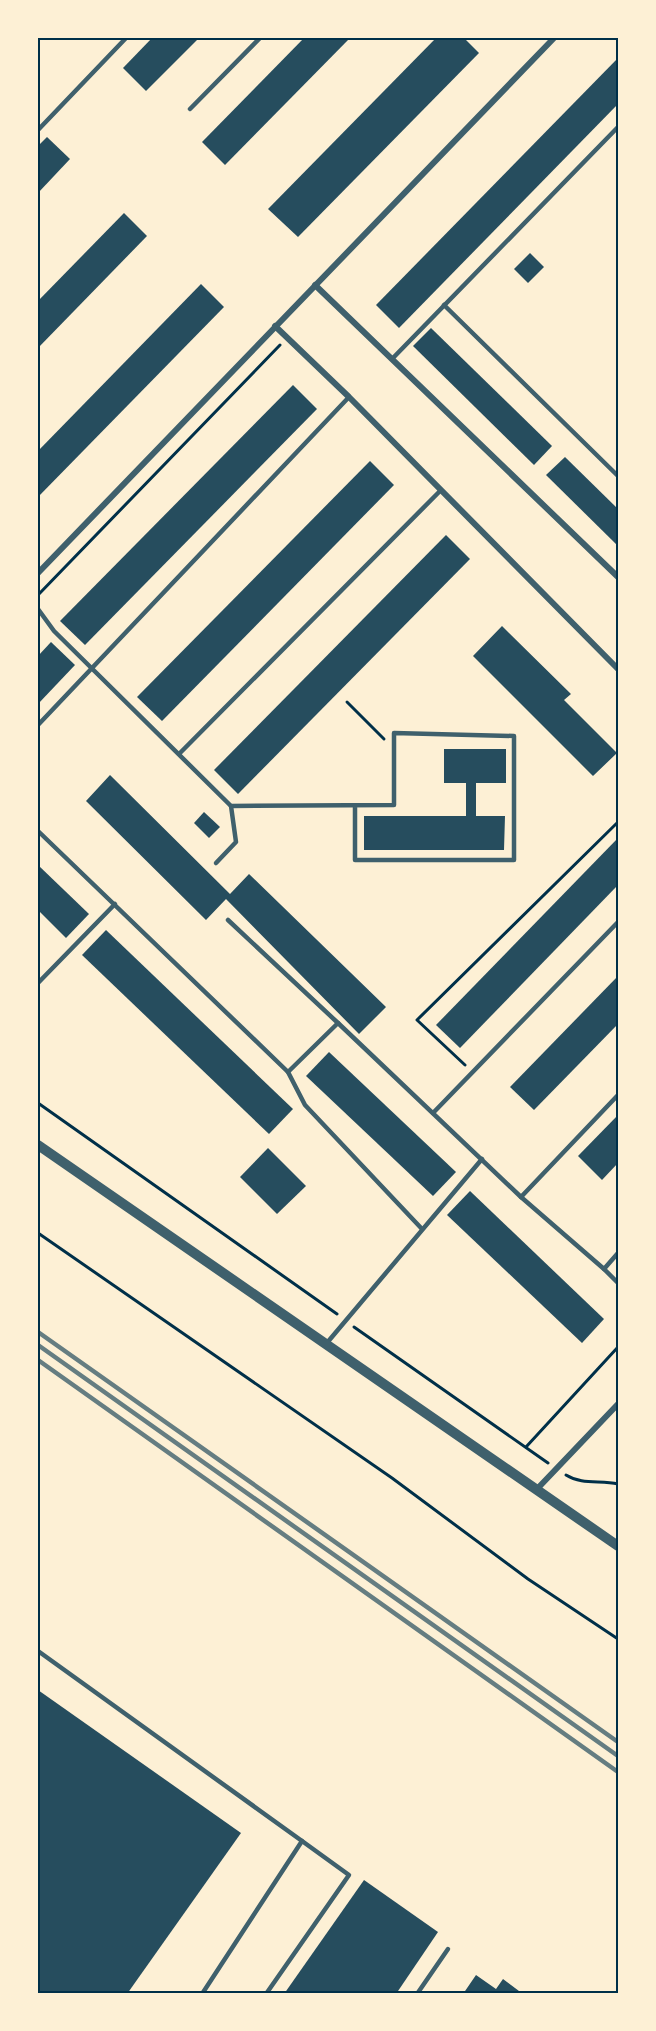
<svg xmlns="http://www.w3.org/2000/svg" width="656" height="2031" viewBox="0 0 656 2031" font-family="Overpass,sans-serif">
  <rect width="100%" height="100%" fill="#fdf0d5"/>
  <g fill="#264d5e">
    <polygon points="152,38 199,38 146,91 123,68"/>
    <polygon points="304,38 350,38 225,165 202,142"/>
    <polygon points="436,38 464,38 479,53 298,237 268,209"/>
    <polygon points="618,58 618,104 399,328 376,305"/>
    <polygon points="47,137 70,159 38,193 38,146"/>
    <polygon points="124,213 147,236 38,348 38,301"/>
    <polygon points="530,253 544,267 528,283 514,269"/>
    <polygon points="201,284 224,307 38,497 38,451"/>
    <polygon points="431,328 552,446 534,465 413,346"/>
    <polygon points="293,385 317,409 85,645 60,621"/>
    <polygon points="565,457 618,509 618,546 546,475"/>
    <polygon points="370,461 394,485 162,721 137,697"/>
    <polygon points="446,535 470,559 238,794 214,770"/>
    <polygon points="502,626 571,694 564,700 617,753 593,776 473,656"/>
    <polygon points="51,642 75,665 38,704 38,656"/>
    <polygon points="444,749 506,749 506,783 476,783 476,816 505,816 504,850 364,850 364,816 466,816 466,783 444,783"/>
    <polygon points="110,775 230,894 249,874 386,1007 359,1034 226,899 206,920 86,801"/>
    <polygon points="204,812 220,827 209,838 194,823"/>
    <polygon points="618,838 618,885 460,1048 436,1025"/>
    <polygon points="38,865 89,914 66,938 38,910"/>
    <polygon points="106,930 293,1109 269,1134 82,955"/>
    <polygon points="618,976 618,1024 534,1110 510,1087"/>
    <polygon points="329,1052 456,1172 433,1196 306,1076"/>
    <polygon points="618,1115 618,1163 602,1180 578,1156"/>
    <polygon points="268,1148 306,1186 277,1214 240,1177"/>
    <polygon points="470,1191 604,1319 582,1343 447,1215"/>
    <polygon points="38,1690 241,1833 127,1994 38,1994"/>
    <polygon points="364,1880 438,1932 396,1994 284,1994"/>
    <polygon points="476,1975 496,1989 503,1979 523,1994 463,1994"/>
  </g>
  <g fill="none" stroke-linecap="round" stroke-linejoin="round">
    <g stroke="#003049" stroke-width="3">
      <polyline points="38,595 280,345"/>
      <polyline points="347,702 384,739"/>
      <polyline points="465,1065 417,1020 618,822"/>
      <polyline points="38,1103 337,1314"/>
      <polyline points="38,1233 392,1478 528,1579 618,1639"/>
      <polyline points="354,1327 548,1463"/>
      <polyline points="526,1447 618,1347"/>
      <path d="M566 1475C582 1485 600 1480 618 1484"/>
    </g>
    <g stroke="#3f606c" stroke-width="4.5">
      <polyline points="190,109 260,38"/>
      <polyline points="38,130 126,38"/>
      <polyline points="444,305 618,476"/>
      <polyline points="392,359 618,127"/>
      <polyline points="38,609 54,631 231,806 394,805 394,733 514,736 514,860 355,860 355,806"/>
      <polyline points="38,725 349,397"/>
      <polyline points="180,753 441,490"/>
      <polyline points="38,831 288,1072 305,1105 422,1229"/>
      <polyline points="216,863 236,842 231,806"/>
      <polyline points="228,920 338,1023"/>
      <polyline points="38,983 115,904"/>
      <polyline points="288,1072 338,1023 521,1197 604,1269 618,1253"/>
      <polyline points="433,1113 618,922"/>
      <polyline points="521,1197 618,1095"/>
      <polyline points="604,1269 618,1283"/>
      <polyline points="326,1344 482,1159"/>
      <polyline points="38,1651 302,1841 202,1994"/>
      <polyline points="266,1994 349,1875 302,1841"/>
      <polyline points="417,1994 448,1949"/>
    </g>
    <g stroke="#3f606c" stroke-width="6">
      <polyline points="315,285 618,577"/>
      <polyline points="275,326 349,397 618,669"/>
      <polyline points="38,573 554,38"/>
      <polyline points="538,1488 618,1404"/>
    </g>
    <polyline stroke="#3f606c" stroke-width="10" points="38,1145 618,1546"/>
    <g stroke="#657d81" stroke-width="4.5">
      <polyline points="38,1332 618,1742"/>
      <polyline points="38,1345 618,1756"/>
      <polyline points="38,1360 618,1772"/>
    </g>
  </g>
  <rect width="656" height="2031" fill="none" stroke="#fdf0d5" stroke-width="78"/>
  <rect x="39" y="39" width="578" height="1953" fill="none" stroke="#003049" stroke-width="2"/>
</svg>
